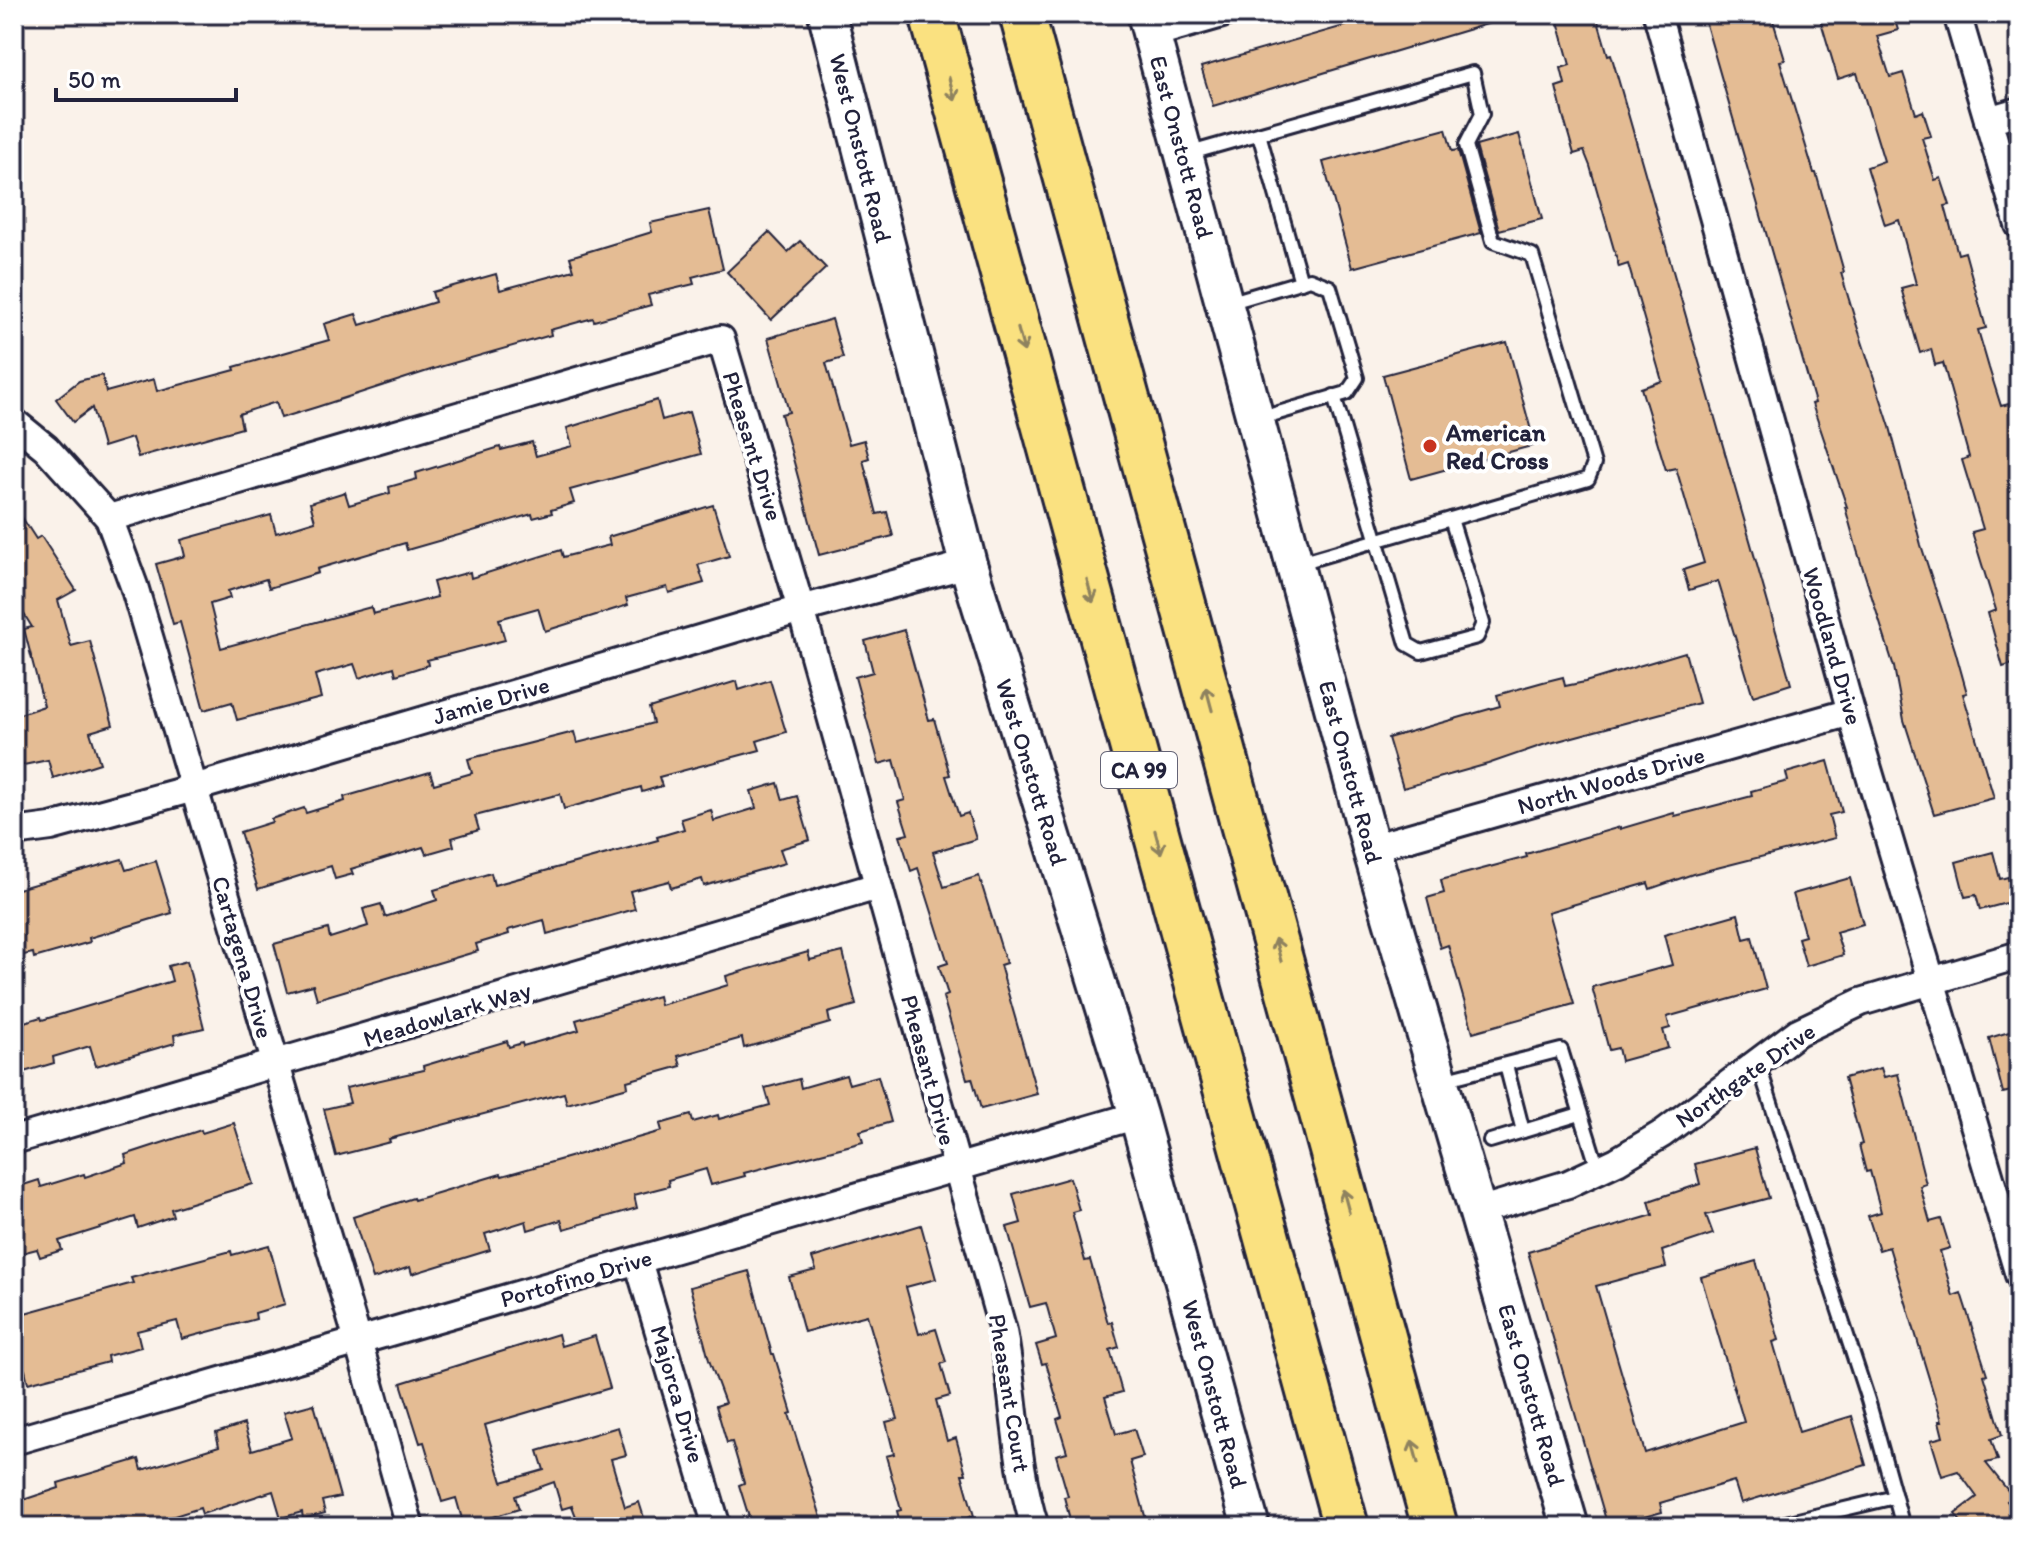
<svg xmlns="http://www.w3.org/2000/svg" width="2033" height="1541" viewBox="0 0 2033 1541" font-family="Itim,sans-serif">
  <rect width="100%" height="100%" fill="#faf2ea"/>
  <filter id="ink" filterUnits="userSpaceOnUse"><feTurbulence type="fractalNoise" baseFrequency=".0125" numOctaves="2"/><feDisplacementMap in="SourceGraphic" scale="16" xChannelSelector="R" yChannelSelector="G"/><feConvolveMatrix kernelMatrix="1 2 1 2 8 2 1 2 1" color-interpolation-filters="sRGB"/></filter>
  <g filter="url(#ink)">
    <g fill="#e4bc94" stroke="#22223b" stroke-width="2">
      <polygon points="1386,14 1506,14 1507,18 1213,106 1201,67"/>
      <polygon points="1556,14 1596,14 1608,55 1611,54 1791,684 1753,696 1718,581 1689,590 1683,570 1704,563 1676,468 1666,470 1641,388 1662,381 1628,264 1619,267 1590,166 1584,151 1574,154 1564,119 1556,87 1565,84 1561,68 1570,65"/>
      <polygon points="1703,14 1771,14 1785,60 1780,61 1814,173 1816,173 1844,272 1841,273 1856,323 1890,427 1921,545 1955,650 1967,693 1963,694 1994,798 1934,814 1904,720 1894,667 1857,550 1845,507 1847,507 1812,404 1815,403"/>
      <polygon points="1845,14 1893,14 1898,30 1877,36 1890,77 1903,73 1916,114 1923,111 1931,136 1922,138 1935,180 1941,178 1950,205 1945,206 1958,254 1965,252 1986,328 1978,330 1989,368 2001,406 2009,404 2019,439 2019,662 2003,667 1988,613 1996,610 1972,532 1983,529 1962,460 1969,457 1943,363 1935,365 1931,349 1920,353 1901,288 1916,284 1899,220 1885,225 1867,167 1884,161 1857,73 1838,79 1821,22"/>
      <polygon points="1446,129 1452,151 1458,150 1481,233 1352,268 1323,162"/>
      <polygon points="1519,134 1542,219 1499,230 1476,146"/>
      <polygon points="709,210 723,269 692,277 694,284 648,295 651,305 594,321 593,318 550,330 551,335 443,366 317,407 281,418 276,402 239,414 242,428 138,457 132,438 103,447 92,408 73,422 56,399 79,381 102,375 106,392 154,379 157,391 235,370 234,367 329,340 324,324 356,314 360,325 435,302 432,292 496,274 500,290 574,270 570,257 652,232 650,223"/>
      <polygon points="769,232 788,252 800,241 826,268 771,320 727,272"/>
      <polygon points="832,319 843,358 826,363 849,444 864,440 869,458 863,460 877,514 887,512 893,536 819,555 781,414 789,412 768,338"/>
      <polygon points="1507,342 1535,445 1411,479 1383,375"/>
      <polygon points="657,400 662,420 689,412 701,454 570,490 574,503 551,510 552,513 533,518 532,514 407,550 405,543 317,569 318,573 269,588 266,579 228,591 230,598 210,604 221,648 371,607 373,614 437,597 433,582 470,572 471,578 561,550 563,557 610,545 608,537 713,505 729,556 698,565 704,583 669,593 667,587 626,598 628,605 545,631 538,608 499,619 505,640 427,660 428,665 396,675 394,667 359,678 354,664 315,675 321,698 237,720 232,702 204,710 180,622 173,624 156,564 185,556 181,540 271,515 276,533 315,521 310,503 345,492 349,505 390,493 389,487 417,479 416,473 500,447 501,450 532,442 536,456 572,446 567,428"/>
      <polygon points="14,505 36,539 41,536 76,590 58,600 71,646 90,641 113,725 90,732 100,763 53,778 48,760 14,767 14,716 44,706 24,629 32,627 14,598"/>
      <polygon points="904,630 929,720 934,719 950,775 946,776 959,816 968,813 976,839 933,852 944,887 979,876 1006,963 1000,965 1037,1094 981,1109 972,1078 967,1079 943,997 948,995 939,966 948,963 918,868 911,871 900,836 908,834 898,802 905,800 894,760 879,764 855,677 873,672 865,641"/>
      <polygon points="1685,652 1699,703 1543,745 1488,764 1403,788 1388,738 1500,706 1497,695 1543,682 1563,677 1565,686 1585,682"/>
      <polygon points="770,680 786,732 757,741 760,750 659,777 662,786 642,792 641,787 564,809 560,794 475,816 479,830 452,838 454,846 426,854 423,847 351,869 353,874 335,879 331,866 258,889 240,832 272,822 271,819 304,808 306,813 345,801 344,797 430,772 434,784 472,773 468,759 574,732 577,743 617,733 653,723 649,708 737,681 739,690"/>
      <polygon points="1828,761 1842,812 1829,815 1835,838 1693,874 1650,889 1648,883 1548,912 1574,1004 1473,1032 1448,945 1440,948 1427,898 1444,893 1441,880 1527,857 1526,854 1620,827 1620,829 1674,813 1675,816 1752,796 1751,791 1788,781 1786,773"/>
      <polygon points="778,783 783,800 797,796 810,840 780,849 785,863 704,886 702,879 671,888 669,881 630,891 635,909 547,934 544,920 508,930 509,934 476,944 478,951 317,999 313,985 287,992 274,944 328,929 330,938 368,926 363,909 381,904 385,917 437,900 434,890 491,873 494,885 658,840 657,837 684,829 681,819 711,810 714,821 756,808 751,791"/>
      <polygon points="1993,852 2000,879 2008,877 2014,901 1980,910 1976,895 1965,897 1956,862"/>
      <polygon points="122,859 126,870 156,861 172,913 89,938 90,942 34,958 33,953 14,957 14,890"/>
      <polygon points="1850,878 1863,924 1836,932 1843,955 1806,966 1798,938 1805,936 1793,894"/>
      <polygon points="1738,914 1744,939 1752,937 1766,989 1667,1017 1670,1028 1663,1030 1668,1048 1621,1061 1618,1048 1609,1050 1592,987 1672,965 1664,935"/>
      <polygon points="808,952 810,960 843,952 856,1005 828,1013 830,1023 744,1048 742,1038 678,1056 681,1066 627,1081 628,1087 567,1104 564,1093 389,1139 390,1142 336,1156 324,1109 350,1103 346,1088 424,1070 423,1066 507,1041 509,1047 522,1043 523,1046 579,1030 576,1020 658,996 660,1005 699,994 728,985 726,976"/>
      <polygon points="187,961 204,1028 174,1035 175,1043 96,1066 90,1046 53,1057 54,1063 14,1075 14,1025 41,1017 42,1020 172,981 168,966"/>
      <polygon points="2019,1029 2019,1089 2003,1093 1989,1038"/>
      <polygon points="1881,1068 1884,1077 1898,1074 1926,1184 1920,1186 1930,1222 1941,1219 1950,1248 1940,1251 1953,1296 1961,1293 1987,1374 1984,1375 2002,1435 1991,1439 1998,1460 1986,1463 2013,1497 2007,1501 2019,1517 2019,1527 1965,1527 1955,1514 1977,1497 1958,1471 1942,1476 1931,1440 1943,1437 1939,1421 1942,1421 1889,1247 1879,1250 1868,1216 1881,1212 1870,1171 1866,1172 1859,1145 1862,1144 1844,1078"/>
      <polygon points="846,1075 849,1084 878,1076 891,1122 860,1131 863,1142 744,1173 745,1176 711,1185 706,1169 668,1180 669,1186 634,1195 637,1208 564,1229 561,1220 528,1230 526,1221 485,1234 490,1250 412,1274 410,1267 373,1279 353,1217 413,1198 414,1200 501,1174 502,1176 662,1131 660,1124 691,1115 693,1122 718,1115 719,1119 770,1105 765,1088 799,1079 801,1088"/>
      <polygon points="234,1123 253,1184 171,1209 173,1216 138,1228 135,1217 59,1241 62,1250 40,1257 37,1249 14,1255 14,1188 39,1180 41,1187 84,1174 85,1177 127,1163 125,1155 201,1130 202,1133"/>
      <polygon points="1755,1148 1769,1198 1706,1215 1713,1234 1662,1251 1666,1267 1596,1286 1645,1453 1744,1422 1701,1277 1756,1261 1779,1340 1773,1342 1799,1432 1852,1416 1866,1465 1741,1503 1734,1481 1660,1503 1662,1512 1608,1527 1528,1252 1653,1215 1649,1201 1700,1184 1695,1164"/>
      <polygon points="1070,1178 1079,1210 1072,1212 1085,1261 1090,1260 1108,1323 1112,1322 1119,1347 1110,1350 1122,1392 1105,1397 1116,1434 1134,1429 1143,1457 1130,1461 1148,1527 1072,1527 1064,1497 1068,1496 1056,1455 1067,1452 1057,1419 1062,1417 1046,1363 1042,1364 1036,1345 1056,1339 1046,1303 1030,1307 1007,1227 1021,1223 1013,1194"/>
      <polygon points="921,1225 936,1279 906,1287 919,1334 936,1329 946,1362 941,1364 950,1396 936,1400 947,1441 956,1438 966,1474 962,1474 974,1516 965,1519 967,1527 901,1527 897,1511 901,1510 886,1456 894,1454 886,1422 898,1419 867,1315 804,1332 789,1277 816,1270 812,1258"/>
      <polygon points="269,1245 285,1304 255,1313 256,1319 182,1339 177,1321 137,1331 141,1347 107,1356 108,1362 28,1383 25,1370 14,1373 14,1316 133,1283 131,1278 231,1251 232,1255"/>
      <polygon points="749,1271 772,1354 774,1354 792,1413 789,1414 824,1527 752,1527 739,1485 744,1483 732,1442 727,1443 716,1406 725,1403 709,1360 690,1287"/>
      <polygon points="558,1334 561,1346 595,1336 610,1388 485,1425 502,1482 544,1470 538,1451 618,1427 626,1455 611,1459 625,1507 639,1502 647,1527 576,1527 575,1523 578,1522 572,1506 562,1509 554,1482 515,1496 519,1509 464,1526 456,1498 442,1502 424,1442 420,1443 401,1383"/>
      <polygon points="314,1404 340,1497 322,1501 325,1513 303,1519 302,1512 281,1518 273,1491 202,1514 200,1508 139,1527 14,1527 14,1503 59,1488 58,1483 139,1459 142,1470 219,1446 216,1433 244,1424 252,1450 292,1438 284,1412"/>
    </g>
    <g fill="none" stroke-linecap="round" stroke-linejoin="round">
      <g stroke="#22223b" stroke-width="18">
        <g id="lane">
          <polyline points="1259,134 1301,282"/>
          <polyline points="1187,154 1473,73 1482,114 1466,145 1493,241 1532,255 1594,464 1588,479 1296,564"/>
          <polyline points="1228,303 1310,279 1330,287 1357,378 1347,393 1258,419"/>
          <polyline points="1334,396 1407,644 1421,652 1477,637 1483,623 1451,519"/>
          <polyline points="1758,1063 1868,1400 1895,1497 1769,1527"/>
          <polyline points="1506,1065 1523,1131"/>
          <polyline points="1443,1080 1561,1050 1598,1169"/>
          <polyline points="1490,1141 1580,1114"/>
          <polyline points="1895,1497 1903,1527"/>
        </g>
      </g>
      <g stroke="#22223b" stroke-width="32">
        <g id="street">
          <polyline points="1657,14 1851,712 2019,1275"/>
          <polyline points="1957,14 2019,225"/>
          <polyline points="1152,34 1222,14"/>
          <polyline points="1988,120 2019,111"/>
          <polyline points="14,422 46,448 109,518 134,586 358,1341 410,1527"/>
          <path d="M109 518 721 339 801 609 1003 1331C1015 1396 1015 1464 1035 1527"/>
          <polyline points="14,832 51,827 194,788 801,609 968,564"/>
          <polyline points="1371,848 1851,712"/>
          <polyline points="14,1140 878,886"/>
          <polyline points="1478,1211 1568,1184 1617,1161 1662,1134 1798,1032 1861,1002 2019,955"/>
          <polyline points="638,1261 717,1527"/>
          <polyline points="14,1441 1138,1115"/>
        </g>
      </g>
      <g stroke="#22223b" stroke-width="42">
        <g id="secondary">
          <polyline points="827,14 968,564 1138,1115 1251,1527"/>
          <polyline points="1146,14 1371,848 1570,1527"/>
        </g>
      </g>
      <g stroke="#22223b" stroke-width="50">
        <g id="highway">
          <polyline points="932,14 1346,1527"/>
          <polyline points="1022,14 1435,1527"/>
        </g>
      </g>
      <use href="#lane" stroke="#fff" stroke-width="12"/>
      <use href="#street" stroke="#fff" stroke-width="26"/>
      <use href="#secondary" stroke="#fff" stroke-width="36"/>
      <use href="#highway" stroke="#fae180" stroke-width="44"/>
    </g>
    <defs><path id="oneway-shaft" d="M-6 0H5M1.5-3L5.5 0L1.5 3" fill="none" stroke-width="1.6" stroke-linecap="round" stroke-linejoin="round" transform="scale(2)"/></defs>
    <g stroke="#8e825e">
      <use href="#oneway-shaft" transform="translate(952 89) rotate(75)"/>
      <use href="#oneway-shaft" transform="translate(1021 340) rotate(75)"/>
      <use href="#oneway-shaft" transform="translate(1090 591) rotate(75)"/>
      <use href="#oneway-shaft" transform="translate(1209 699) rotate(-105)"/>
      <use href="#oneway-shaft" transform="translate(1158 842) rotate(75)"/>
      <use href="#oneway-shaft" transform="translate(1278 950) rotate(-105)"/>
      <use href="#oneway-shaft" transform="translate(1346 1201) rotate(-105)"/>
      <use href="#oneway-shaft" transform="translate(1415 1452) rotate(-105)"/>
    </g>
  </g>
  <circle fill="#c8321e" stroke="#fff" stroke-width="3" cx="1430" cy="446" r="8"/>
  <g text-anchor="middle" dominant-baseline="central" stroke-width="8" stroke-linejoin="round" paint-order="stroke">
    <rect fill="#fff" stroke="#646476" stroke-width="2" x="1101" y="752" width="76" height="36" rx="6"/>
    <g font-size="22" font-weight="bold" fill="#22223b">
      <text x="1139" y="770">CA 99</text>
    </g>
    <g font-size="24" fill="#22223b" stroke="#fff">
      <text transform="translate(1182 147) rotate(75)">East Onstott Road</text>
      <text transform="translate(861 148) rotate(76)">West Onstott Road</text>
      <text transform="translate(753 446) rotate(73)">Pheasant Drive</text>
      <text transform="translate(1833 646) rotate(74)">Woodland Drive</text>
      <text transform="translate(491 700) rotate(-16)">Jamie Drive</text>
      <text transform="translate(1032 772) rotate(73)">West Onstott Road</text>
      <text transform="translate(1351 772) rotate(75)">East Onstott Road</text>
      <text transform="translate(1611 780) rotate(-16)">North Woods Drive</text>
      <text transform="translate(243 957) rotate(74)">Cartagena Drive</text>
      <text transform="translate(447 1014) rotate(-17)">Meadowlark Way</text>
      <text transform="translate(929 1070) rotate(75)">Pheasant Drive</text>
      <text transform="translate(1745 1075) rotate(-35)">Northgate Drive</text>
      <text transform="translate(576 1278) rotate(-16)">Portofino Drive</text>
      <text transform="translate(1010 1393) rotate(81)">Pheasant Court</text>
      <text transform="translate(678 1394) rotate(74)">Majorca Drive</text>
      <text transform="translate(1215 1394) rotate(75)">West Onstott Road</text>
      <text transform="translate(1532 1395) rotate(74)">East Onstott Road</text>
    </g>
    <g font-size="24" font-weight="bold" fill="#22223b" stroke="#fff" text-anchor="start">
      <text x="1446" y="432">American<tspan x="1446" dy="28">Red Cross</tspan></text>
    </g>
  </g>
  <rect width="2033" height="1541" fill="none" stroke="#fff" stroke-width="48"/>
  <rect x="24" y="24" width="1985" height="1493" fill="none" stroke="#22223b" stroke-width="3" filter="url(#ink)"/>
  <path d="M56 88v12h180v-12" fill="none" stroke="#22223b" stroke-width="4"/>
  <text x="68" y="88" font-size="24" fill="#22223b" stroke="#ffffff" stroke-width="6" paint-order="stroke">50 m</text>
</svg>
